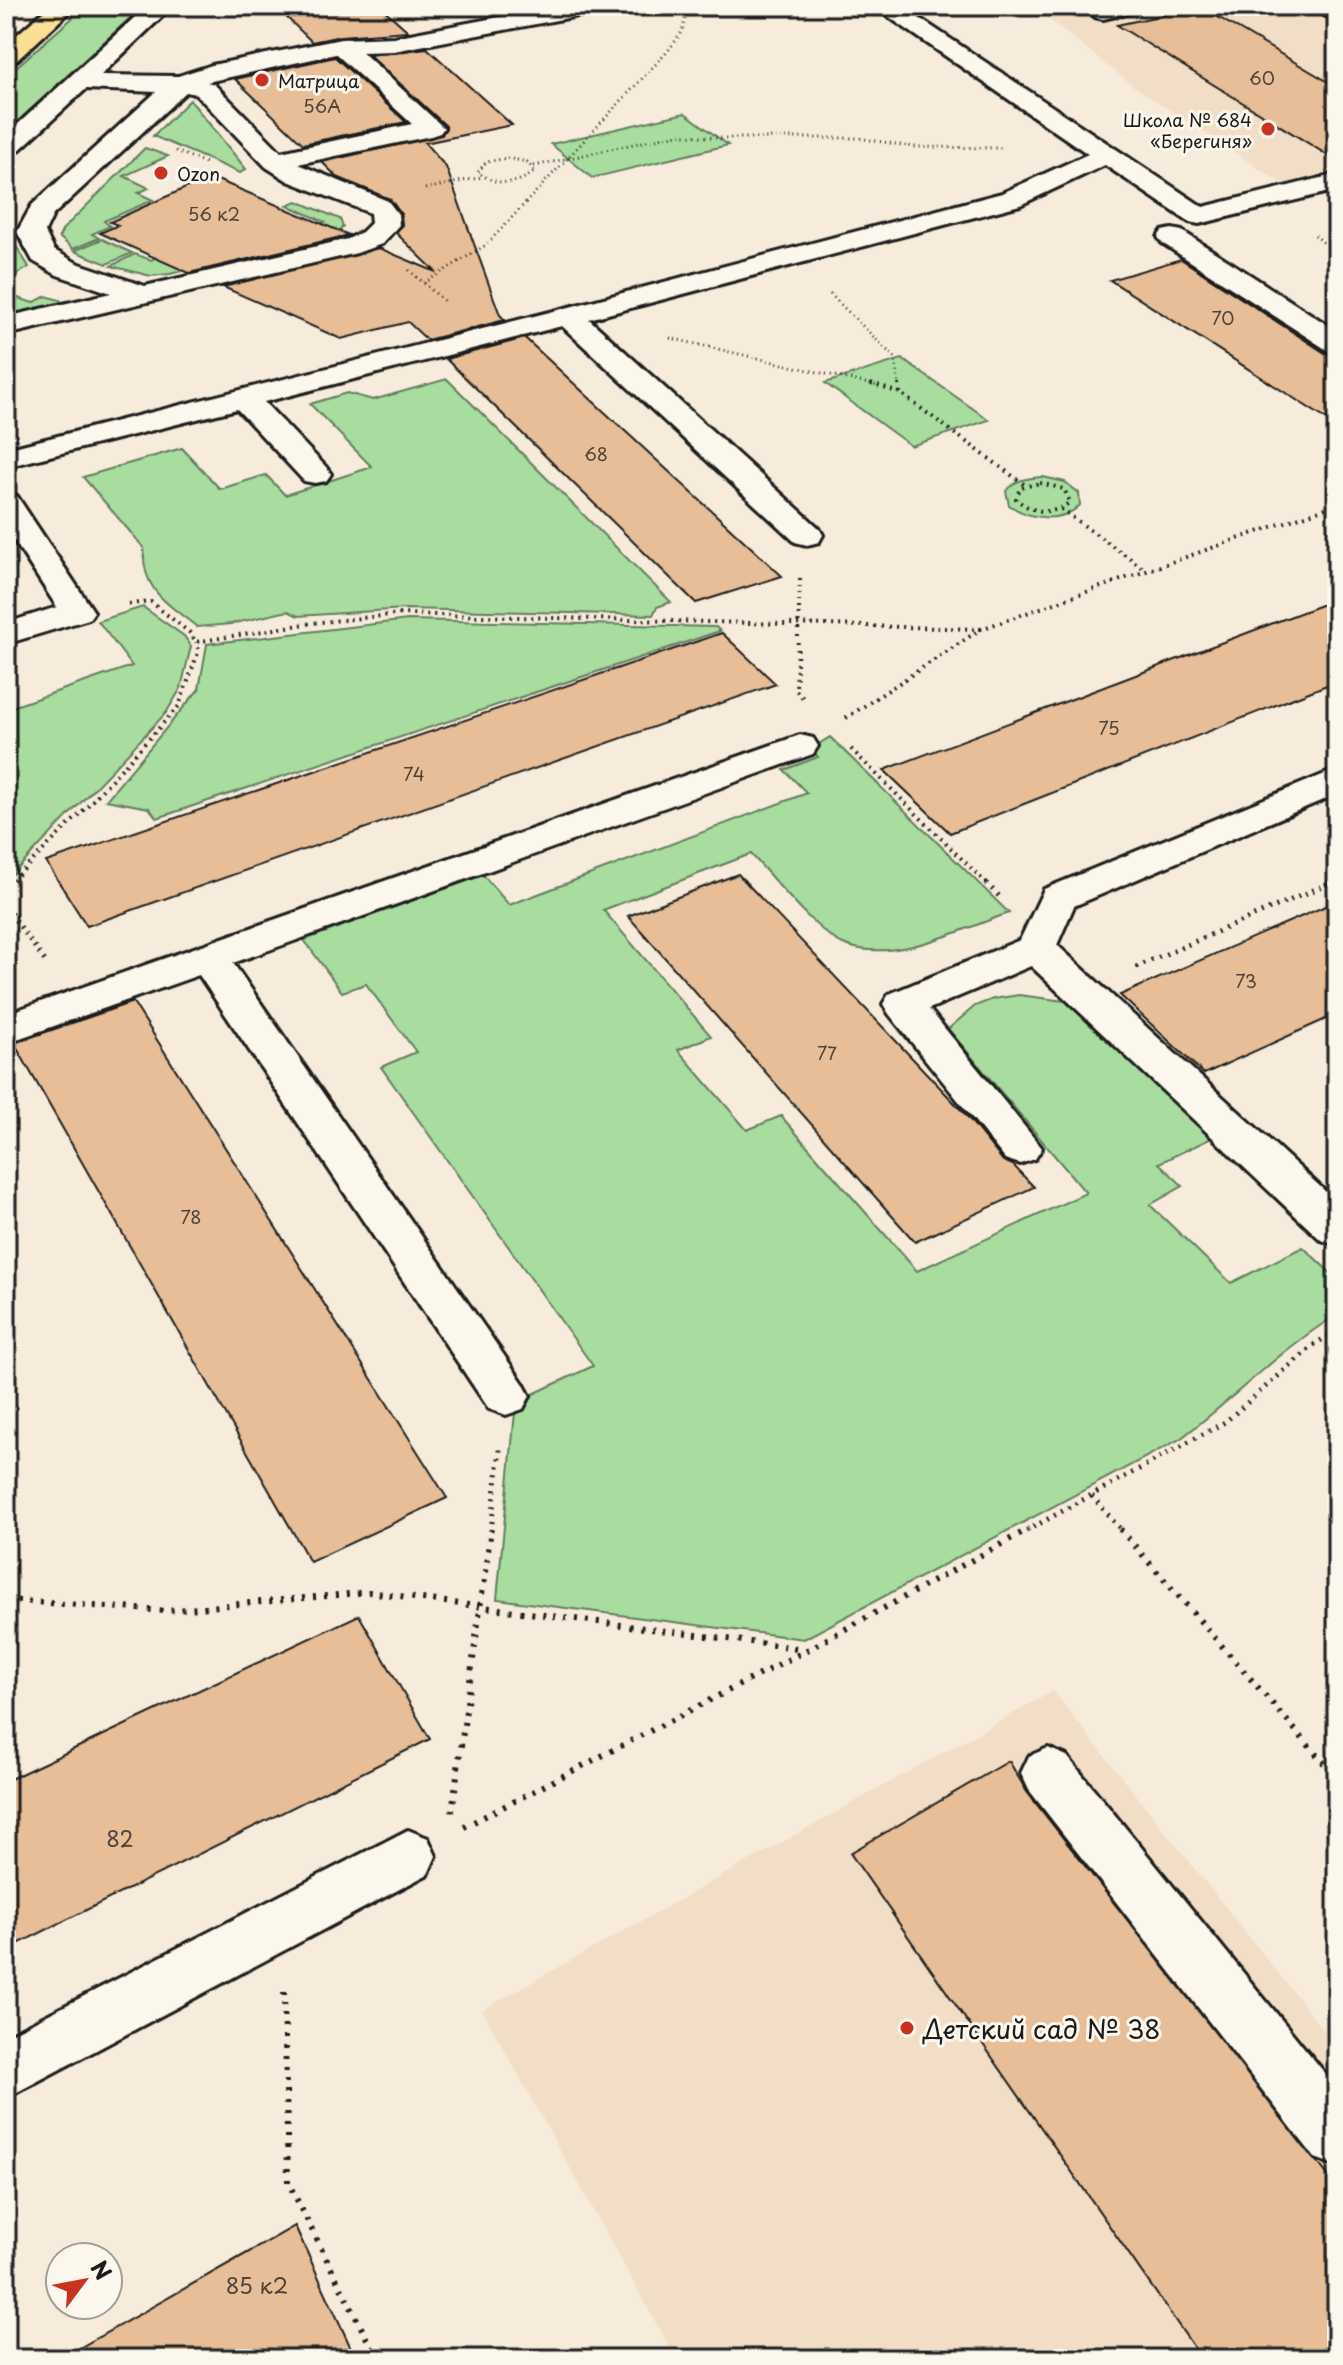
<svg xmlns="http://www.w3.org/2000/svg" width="1343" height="2365" viewBox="0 0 1343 2365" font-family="'Playpen Sans',sans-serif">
  <rect width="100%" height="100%" fill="#f7ecdb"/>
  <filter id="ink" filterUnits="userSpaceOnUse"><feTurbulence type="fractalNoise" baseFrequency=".0125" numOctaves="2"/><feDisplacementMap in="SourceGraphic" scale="16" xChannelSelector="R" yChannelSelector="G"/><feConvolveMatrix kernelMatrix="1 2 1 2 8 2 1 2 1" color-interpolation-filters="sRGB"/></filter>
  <g filter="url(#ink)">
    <g fill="#f2dec7">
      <polygon points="1032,6 1337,6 1337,172 1283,184 1133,86"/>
      <polygon points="1053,1691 1337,2047 1337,2359 676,2359 482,2010"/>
    </g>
    <g fill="#a8dd9f" stroke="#627c5e" stroke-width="2">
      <polygon points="86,6 143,6 6,132 6,76"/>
      <polygon points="190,100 246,169 240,173 153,136"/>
      <polygon points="685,113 728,145 592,178 551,144"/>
      <polygon points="145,148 168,156 124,176 149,188 138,193 153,200 104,221 110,226 92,234 99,238 73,249 59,237 63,229"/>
      <polygon points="297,201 340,219 343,227 338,232 170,274 151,276 111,266 135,254 151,260 170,250 283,242 325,222 287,205"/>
      <polygon points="6,224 13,225 13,241 29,267 6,281"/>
      <polygon points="102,239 132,253 107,264 74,251"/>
      <polygon points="6,294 33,303 46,296 60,300 64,305 6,318"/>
      <polygon points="902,359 989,420 911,446 825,383"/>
      <path d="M447 379 671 602 657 607 653 615 405 609 298 616 288 611 231 624 197 627C167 603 141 590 144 548L83 477 182 448 220 489 266 475 285 495 372 467 310 404 347 393 373 400Z"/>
      <path d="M1043 477 1065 482 1079 493 1080 505C1061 524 1029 519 1009 505L1006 491C1015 479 1029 478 1043 477Z"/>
      <polygon points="143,607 184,636 191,646 181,688 166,713 7,880 6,709 132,666 98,621"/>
      <polygon points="408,620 716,627 720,631 157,818 149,808 106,800 199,689 207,644"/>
      <path d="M830 737 1009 913C961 929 893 965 843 944 816 932 773 878 751 854L603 910 711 1036 678 1050 747 1130 781 1116 917 1271 1086 1193 948 1029 975 1006 993 999 1019 995 1072 1002 1214 1137 1159 1163 1183 1186 1150 1205 1231 1283 1303 1247 1337 1279V1315C1280 1349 1234 1399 1180 1439L804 1639 497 1599 516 1402 593 1366 381 1067 416 1052 366 984 342 992 304 940 483 875 509 905 807 793 784 770 818 757 811 749Z"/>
    </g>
    <g fill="#e7be97" stroke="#1c1c1c" stroke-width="2">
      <polygon points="275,6 380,6 408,31 341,36 312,42"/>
      <polygon points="1201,7 1337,87 1337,161 1117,25"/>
      <polygon points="427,48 512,125 425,143 446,167 500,315 505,320 427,340 408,322 341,339 223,287 379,248 436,272 396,233 402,225 401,214 390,199 337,177 322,162 442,135 446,126 369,55"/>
      <polygon points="335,57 406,122 303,144 235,79"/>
      <polygon points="210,177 349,235 189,273 100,233 118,225 110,222"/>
      <polygon points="1181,259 1325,353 1337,356 1337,426 1110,280"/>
      <polygon points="525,338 611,418 782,576 696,603 446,359"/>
      <polygon points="1337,599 1337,681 950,833 884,770"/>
      <polygon points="722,633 776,684 87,926 46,862"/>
      <polygon points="738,874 966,1115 1003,1161 1013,1165 1034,1187 915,1242 628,916"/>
      <polygon points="1337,901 1337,1014 1204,1074 1120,995"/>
      <polygon points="133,1002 447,1498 310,1562 14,1043"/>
      <polygon points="359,1615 430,1739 6,1950 6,1781"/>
      <polygon points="1009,1761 1027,1792 1337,2187 1337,2359 1202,2359 850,1853"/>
      <polygon points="295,2226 356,2359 60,2359"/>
    </g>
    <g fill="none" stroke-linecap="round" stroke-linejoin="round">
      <g stroke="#1c1c1c" stroke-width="6">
        <g id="minor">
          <path d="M147 6H173L101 75 178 76 212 65 341 39 394 37 557 6H606L602 11 594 13 394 51 362 52 444 128 440 133 431 136 298 164 388 201 398 214 399 225 382 244 357 253 6 335V317L111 293 57 275 33 261 17 232 32 205 156 92 86 89 15 154 6 157V135ZM336 54 412 124 281 152 214 84 207 82ZM186 92 196 94 266 167 288 181 370 213 371 223 362 232 348 239 145 286 77 263 54 250 45 232 53 215Z"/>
          <polygon points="873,6 901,6 1203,207 1337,174 1337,190 1199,224 1189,222 1105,165 1020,205 589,319 819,528 823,535 819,542 807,545 795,542 562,326 264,402 326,467 331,474 326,481 315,483 304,481 237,409 6,467 6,449 558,310 1002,193 1088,154"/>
          <polygon points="1142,6 1138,11 1103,19 1095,17 1091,12 1099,6"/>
          <polygon points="1311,6 1337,6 1337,21 1315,11"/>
          <polygon points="1172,229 1182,231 1337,331 1337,353 1327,350 1162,243 1158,237 1162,231"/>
          <polygon points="6,493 17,496 94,612 89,619 6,644 6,623 57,607 6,528"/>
          <polygon points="800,735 813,738 818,746 813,754 233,963 523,1383 530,1396 523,1409 506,1415 489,1409 199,975 6,1043 6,1014"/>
          <polygon points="1337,769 1337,794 1074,906 1057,945 1337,1202 1337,1245 1321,1240 1031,966 929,1009 1042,1148 1035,1159 1020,1164 1005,1159 889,1014 883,1004 889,994 1020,940 1044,889"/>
          <polygon points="1048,1748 1067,1756 1337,2088 1337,2166 1315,2158 1029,1790 1021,1773 1029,1756"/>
          <polygon points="408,1830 428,1838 436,1856 428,1874 6,2098 6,2036"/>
        </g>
      </g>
      <g stroke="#1c1c1c" stroke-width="6">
        <polygon id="major" points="50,6 76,6 15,62 6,64 6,44"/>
      </g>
      <g stroke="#1c1c1c" stroke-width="3" stroke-dasharray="1 4" stroke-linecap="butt">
        <polyline points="176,151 208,164"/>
        <path d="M507 158 527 162 535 171C518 186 495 186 478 172L486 162Z"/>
        <polyline points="534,166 678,134 717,138 858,138 914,147 1004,148"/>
        <polyline points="425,189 482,177"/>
        <polyline points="1315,235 1337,255"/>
        <polyline points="409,270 444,301"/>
        <polyline points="424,283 486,245 668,51 682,32 688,6"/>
        <polyline points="830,294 895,358 899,386"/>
        <polyline points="670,338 878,386"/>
      </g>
      <g stroke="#1c1c1c" stroke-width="4" stroke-dasharray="2 5" stroke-linecap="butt">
        <polyline points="871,384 900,393 1025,485"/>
        <polyline points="899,384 900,393"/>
        <path d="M1040 483 1064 489 1070 502C1053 516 1032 513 1016 499L1020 488Z"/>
        <polyline points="1061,509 1146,570"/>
        <polyline points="800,579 796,690 803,698"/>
        <polyline points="129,604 151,602 190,633 196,642 312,623 401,614 981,629"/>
        <polyline points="846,718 981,629 1337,504"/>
        <polyline points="851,749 988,885"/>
        <polyline points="8,885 80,814 179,706 199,650 196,642"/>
        <polyline points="1325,885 1337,880"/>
      </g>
      <g stroke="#1c1c1c" stroke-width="5" stroke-dasharray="2 6" stroke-linecap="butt">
        <polyline points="986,883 1000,897"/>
        <polyline points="6,887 10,883"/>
        <polyline points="6,907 45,961"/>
        <polyline points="1136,967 1330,883"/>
        <polyline points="1092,1496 1122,1531"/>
        <polyline points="491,1531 500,1449"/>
        <polyline points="1026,1531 1225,1422 1315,1344 1337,1331"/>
      </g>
      <g stroke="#1c1c1c" stroke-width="6" stroke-dasharray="3 8" stroke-linecap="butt">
        <polyline points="1120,1529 1337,1778"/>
        <polyline points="6,1600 165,1611 369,1592 804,1649"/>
        <polyline points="452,1812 491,1529"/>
        <polyline points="464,1827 807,1650 1029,1529"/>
        <polyline points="284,1992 288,2182 377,2359"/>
      </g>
      <use href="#minor" fill="#fbf7ec" fill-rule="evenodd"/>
      <use href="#major" fill="#fadf96" fill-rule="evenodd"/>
    </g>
  </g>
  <g fill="#c8321e" stroke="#fbf7ec" stroke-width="3">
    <circle cx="262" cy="80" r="8"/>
    <circle cx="1268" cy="129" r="8"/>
    <circle cx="161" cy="173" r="8"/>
    <circle cx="907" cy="2028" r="8"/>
  </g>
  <g text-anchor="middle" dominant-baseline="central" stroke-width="6" stroke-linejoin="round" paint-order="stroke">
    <g font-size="18" fill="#4f443b">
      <text x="1262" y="77">60</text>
      <text x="322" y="105">56А</text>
      <text x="214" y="213">56 к2</text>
      <text x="1223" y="317">70</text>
      <text x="596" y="453">68</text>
      <text x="1109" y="727">75</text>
      <text x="414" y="773">74</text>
      <text x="1246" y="980">73</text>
      <text x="827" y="1052">77</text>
      <text x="191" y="1216">78</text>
    </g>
    <g font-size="18" fill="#1c1c1c" stroke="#fbf7ec" text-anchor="start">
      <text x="278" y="80">Матрица</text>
      <text x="1252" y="119" text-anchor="end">Школа № 684<tspan x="1252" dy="21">«Берегиня»</tspan></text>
      <text x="177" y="173">Ozon</text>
    </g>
    <g font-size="22" fill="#4f443b">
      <text x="120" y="1837">82</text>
      <text x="257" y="2284">85 к2</text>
    </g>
    <g font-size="26" fill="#1c1c1c" stroke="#fbf7ec" text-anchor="start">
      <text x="923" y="2028">Детский сад № 38</text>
    </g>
  </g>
  <rect width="1343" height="2365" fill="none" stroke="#fbf7ec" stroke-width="32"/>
  <rect x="16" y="16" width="1311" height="2333" fill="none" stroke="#1c1c1c" stroke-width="3" filter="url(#ink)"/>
  <g transform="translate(84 2281) rotate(58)"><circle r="38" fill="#fbf7ec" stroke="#a29f99" stroke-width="2"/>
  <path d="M0-6L14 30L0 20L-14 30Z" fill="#c8321e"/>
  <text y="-12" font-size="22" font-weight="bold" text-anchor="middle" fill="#1c1c1c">N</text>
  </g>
</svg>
